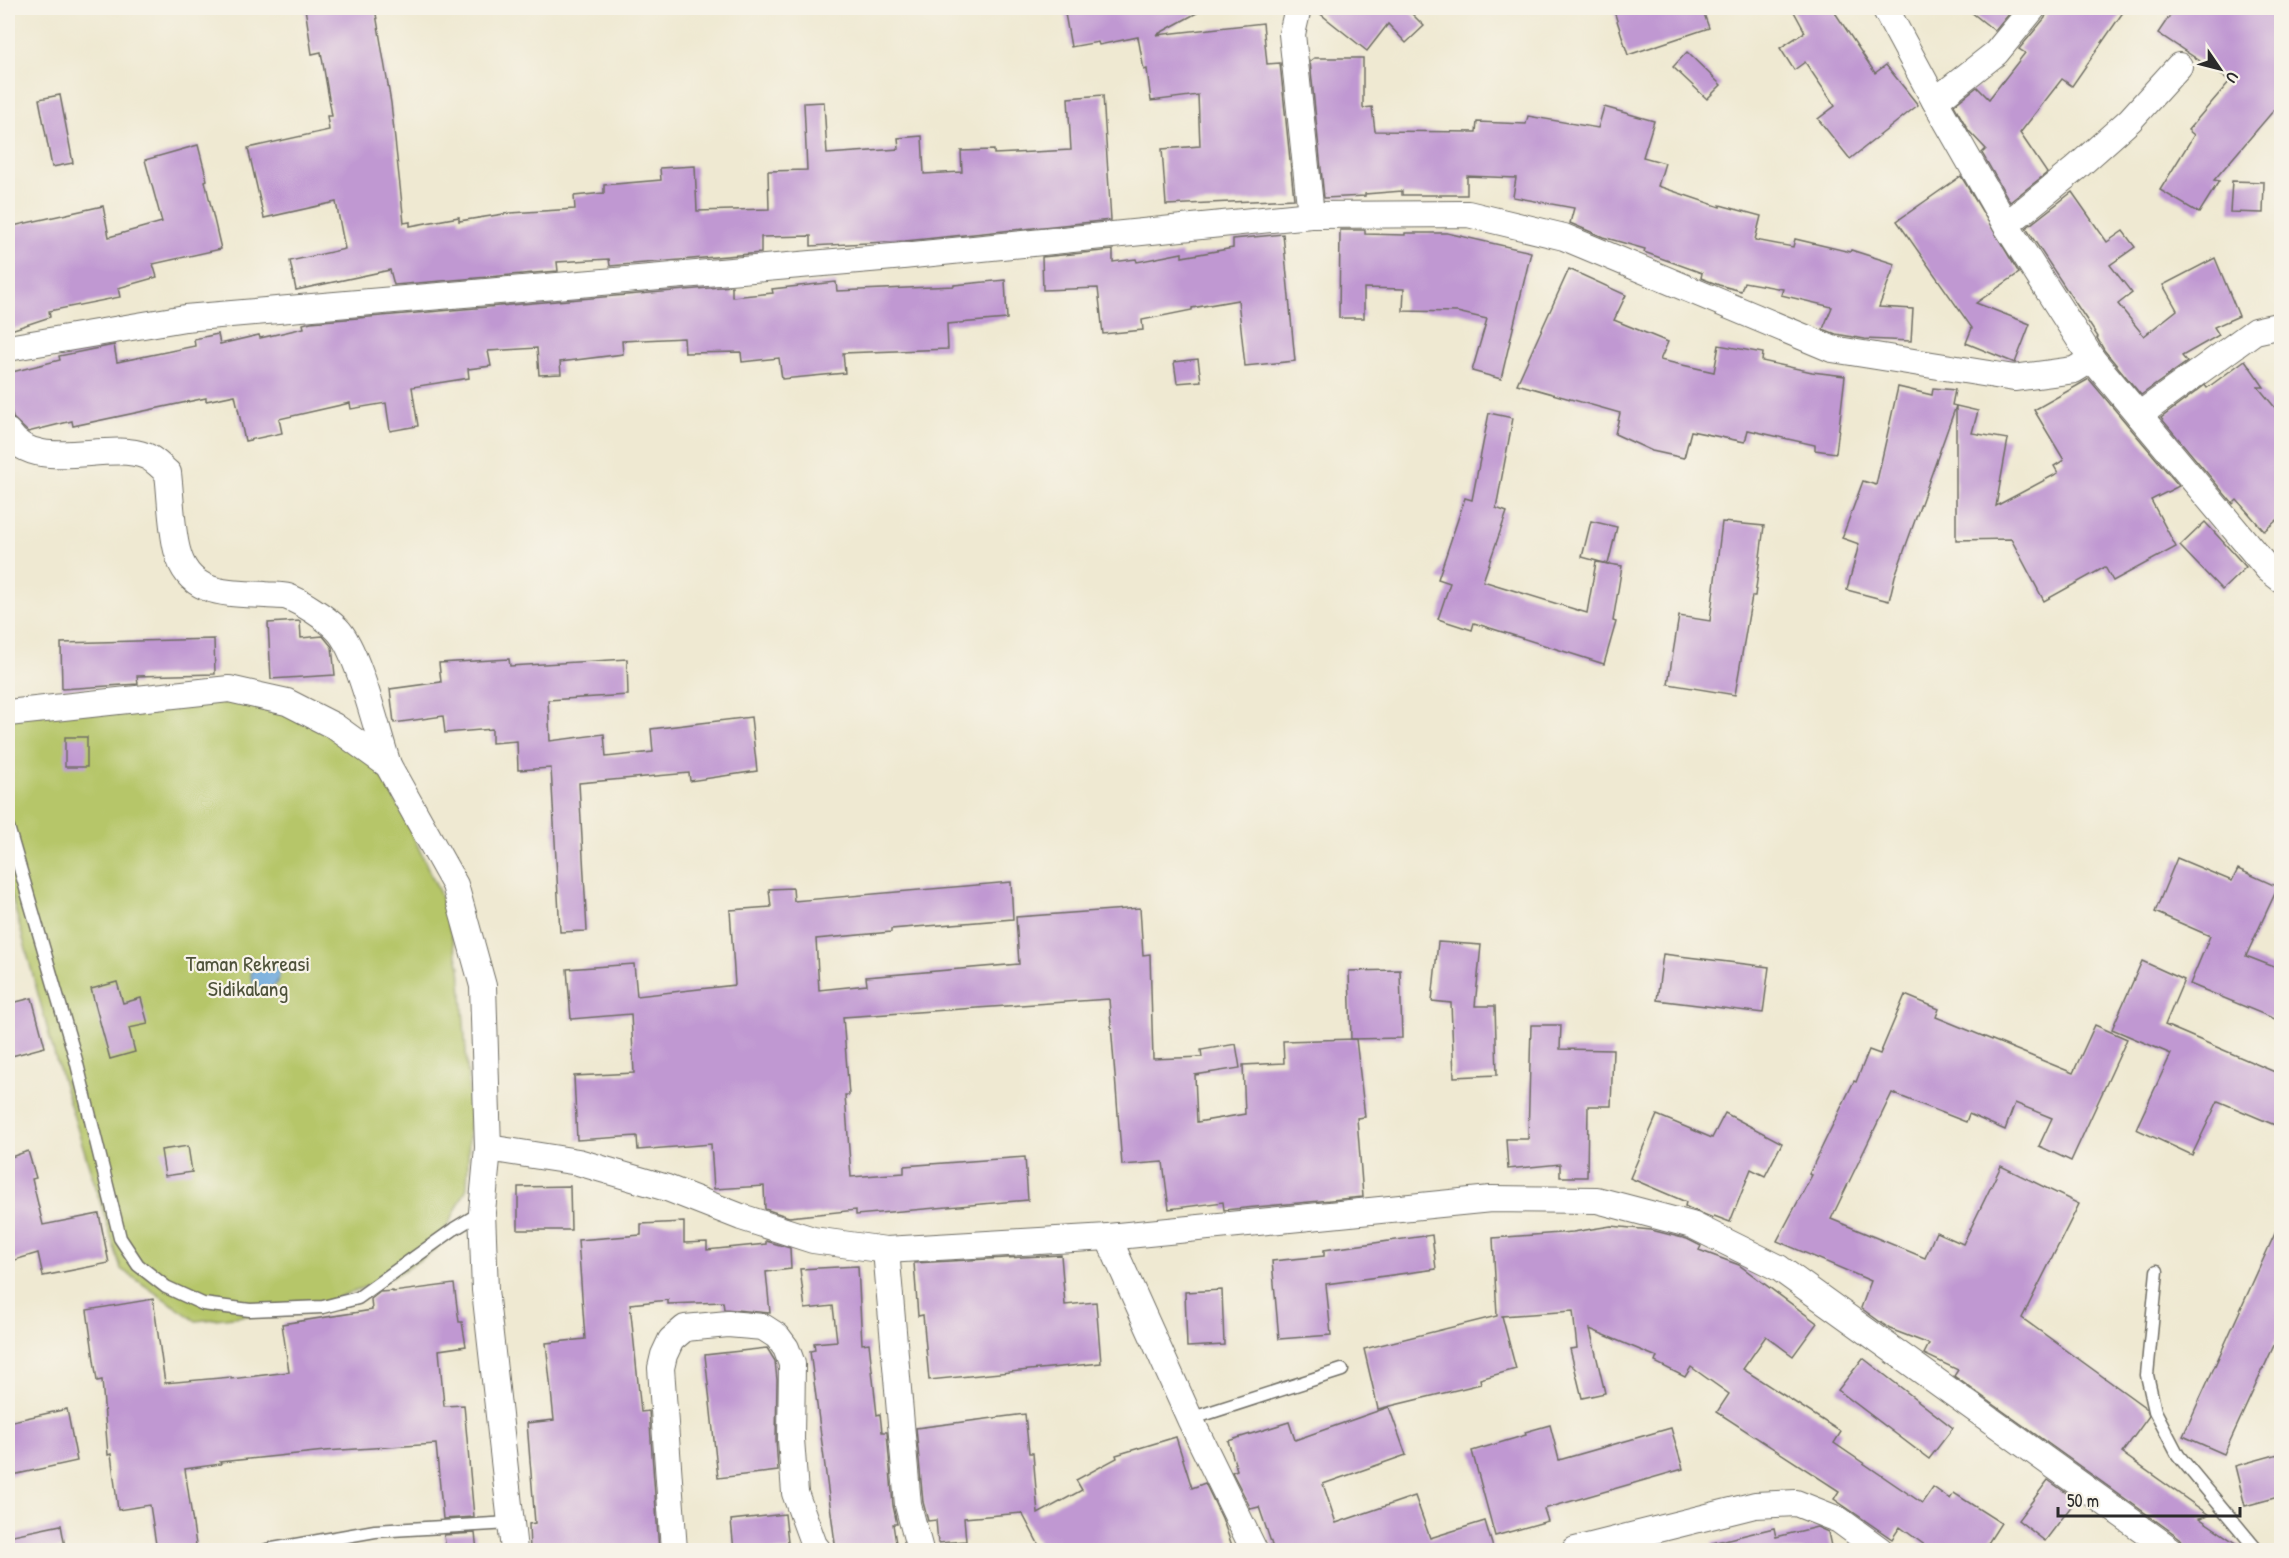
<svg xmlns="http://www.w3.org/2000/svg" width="2289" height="1558" viewBox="0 0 2289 1558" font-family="'Patrick Hand',sans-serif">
  <rect width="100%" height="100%" fill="#f7f3e8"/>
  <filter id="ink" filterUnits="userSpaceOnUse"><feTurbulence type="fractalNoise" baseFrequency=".0167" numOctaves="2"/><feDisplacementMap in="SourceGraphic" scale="12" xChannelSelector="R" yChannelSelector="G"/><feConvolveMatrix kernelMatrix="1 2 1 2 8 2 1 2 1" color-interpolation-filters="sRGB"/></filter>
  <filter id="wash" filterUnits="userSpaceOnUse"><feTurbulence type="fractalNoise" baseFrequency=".008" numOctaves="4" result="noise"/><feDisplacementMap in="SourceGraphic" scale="24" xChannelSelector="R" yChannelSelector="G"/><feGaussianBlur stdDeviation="1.35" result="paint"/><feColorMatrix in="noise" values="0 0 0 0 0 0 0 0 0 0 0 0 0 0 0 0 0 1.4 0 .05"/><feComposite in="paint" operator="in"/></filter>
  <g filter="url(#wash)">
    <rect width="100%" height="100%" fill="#efe9d2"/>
    <polygon fill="#b6c669" stroke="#70784a" stroke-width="1.5" points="241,695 308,706 374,763 401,810 440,894 460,967 470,1107 467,1188 435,1250 398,1274 308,1309 196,1321 121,1269 54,1053 8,883 8,710"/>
    <circle fill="#6aa7dc" stroke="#4a6984" stroke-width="1.5" cx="265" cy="975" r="14"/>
    <g id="blocks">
      <g fill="#c098d2">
        <polygon points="305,8 375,8 391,103 404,223 410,222 410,226 459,217 459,221 510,213 575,209 574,196 604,193 604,185 661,180 660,168 695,166 697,211 769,209 768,171 807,170 804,103 824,102 827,154 899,149 898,138 922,136 924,174 962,172 961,151 994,150 994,154 1071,150 1068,98 1103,95 1111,220 905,241 811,246 811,236 761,237 761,253 610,266 609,259 557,262 558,271 394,285 390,270 296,290 290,261 345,249 336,202 264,218 248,148 329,130 327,116 332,116 321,52 312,54"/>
        <polygon points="1064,8 1206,8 1156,35 1263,23 1267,64 1280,63 1294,199 1166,205 1162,149 1200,146 1198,95 1151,101 1147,69 1144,70 1138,37 1099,45 1098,42 1071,47"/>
        <polygon points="1313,8 1406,8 1424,26 1406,43 1388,24 1367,51"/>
        <polygon points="1613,8 1702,8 1709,28 1628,55"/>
        <polygon points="1792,8 1832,8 1875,73 1886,65 1918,105 1850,159 1818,119 1835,106 1805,62 1794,70 1780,48 1805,32"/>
        <polygon points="1966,8 2014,8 1995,31"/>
        <polygon points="2048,8 2126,8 2072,86 2062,79 2020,133 2047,173 2010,202 1982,153 1986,149 1969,131 1954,105 1977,87 1989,99 2025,53 2019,49 2045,18"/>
        <polygon points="2175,8 2282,8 2282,116 2274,110 2233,158 2214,180 2219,181 2199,213 2160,190 2194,135 2188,130 2230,81 2158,33"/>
        <polygon points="1687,52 1721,85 1707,99 1673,67"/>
        <polygon points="1314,58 1363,58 1363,108 1372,107 1375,131 1476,132 1477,122 1526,124 1528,116 1598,128 1604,107 1654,121 1643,157 1665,163 1658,186 1720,207 1720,205 1761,216 1755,240 1793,247 1795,239 1850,252 1851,250 1895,264 1879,307 1913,309 1911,341 1865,339 1836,334 1823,329 1832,307 1781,295 1783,289 1744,282 1741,291 1719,285 1701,278 1702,273 1644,252 1645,249 1603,237 1570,223 1574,208 1513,197 1516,178 1467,176 1467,195 1402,195 1402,191 1365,194 1365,196 1324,198 1310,61"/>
        <polygon points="60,95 73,163 52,167 39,99"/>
        <polygon points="198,145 207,180 205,181 221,249 153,264 157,277 118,288 120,297 49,311 50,317 8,331 8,227 103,206 109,237 162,222 145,160"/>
        <polygon points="1961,176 2019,273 1976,303 2030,324 2015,363 1966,343 1972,328 1897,221"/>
        <polygon points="2232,181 2264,182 2263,213 2230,212"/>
        <polygon points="2072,192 2107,242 2123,231 2135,247 2110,265 2132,293 2118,304 2144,336 2177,310 2163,285 2215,258 2239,316 2214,327 2219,335 2182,356 2187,362 2141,395 2104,350 2097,338 2098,337 2026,228"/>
        <polygon points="1340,230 1365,230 1365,234 1405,235 1405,233 1447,233 1531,252 1501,379 1472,371 1487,319 1457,312 1403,311 1404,289 1364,288 1364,318 1339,318"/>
        <polygon points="1283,234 1295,361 1245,366 1238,300 1192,308 1192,310 1142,320 1143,330 1103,334 1098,288 1043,290 1042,257 1113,250 1113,262 1136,259 1137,262 1182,253 1182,257 1233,248 1233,239"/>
        <polygon points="1569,269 1626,295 1614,320 1668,342 1660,360 1714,372 1719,345 1763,353 1762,361 1812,372 1845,376 1836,453 1815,450 1815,445 1748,430 1745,442 1691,431 1684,458 1652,451 1615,434 1620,413 1517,384"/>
        <polygon points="1005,280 1007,319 947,324 948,349 843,353 845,373 782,379 779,358 742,362 741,352 685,353 684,338 622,341 623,354 560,362 561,374 539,375 537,348 488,351 491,366 468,369 469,378 412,387 418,426 390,431 386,403 351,409 350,403 279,419 282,433 245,441 235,395 206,401 206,398 73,426 72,421 28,432 13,418 8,396 8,373 60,360 59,356 114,345 117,362 195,346 194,339 218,334 220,344 259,335 260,338 304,328 303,324 311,322 732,286 732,297 773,293 772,289 836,282 837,291 954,286 954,285"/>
        <polygon points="1198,359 1201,381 1177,383 1174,362"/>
        <polygon points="2245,360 2264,387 2258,387 2282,416 2282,516 2264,531 2237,500 2233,504 2161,418 2205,385 2207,388"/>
        <polygon points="2089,379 2179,486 2151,500 2176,547 2113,581 2105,567 2044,601 2011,539 1956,540 1956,406 1895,576 1889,601 1847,590 1859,544 1842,538 1863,481 1876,485 1898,387 1932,395 1933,388 1955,390 1952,405 1978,411 1972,433 2008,439 1996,506 2058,473 2054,466 2064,460 2034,410"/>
        <polygon points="1489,413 1513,418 1496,508 1507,512 1483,581 1587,613 1596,562 1622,566 1613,621 1616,622 1604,664 1474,623 1472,630 1438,619 1450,583 1438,579 1465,498 1472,500"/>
        <polygon points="1591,521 1617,527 1608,564 1582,557"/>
        <polygon points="1722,522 1764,526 1755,596 1752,596 1735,695 1668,684 1679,616 1710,621"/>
        <polygon points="2205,522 2246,567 2222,590 2180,546"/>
        <polygon points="300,621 301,638 323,636 332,647 335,675 271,679 268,623"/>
        <polygon points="214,639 215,674 137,676 138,684 62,689 61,643"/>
        <polygon points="509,659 510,666 627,659 628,695 548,700 550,741 604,734 606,757 653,752 651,729 751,717 757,771 690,781 689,773 579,783 587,931 560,932 551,768 518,770 517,741 492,743 492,729 445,733 443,716 394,723 390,689 441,682 439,663"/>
        <rect x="65" y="737" width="22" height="30"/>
        <polygon points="2177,858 2232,881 2238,869 2278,887 2246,956 2282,970 2282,1022 2190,984 2210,936 2155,912"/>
        <polygon points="1011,882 1013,919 891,929 891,932 816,939 819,990 867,985 866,977 1019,964 1016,917 1140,908 1143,955 1150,954 1153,1059 1202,1057 1201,1050 1236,1044 1240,1068 1195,1075 1197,1122 1245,1114 1243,1065 1284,1063 1283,1041 1356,1039 1365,1117 1357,1118 1363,1197 1224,1210 1223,1202 1169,1209 1163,1162 1122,1165 1109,999 843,1017 849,1095 845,1095 851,1177 904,1173 904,1166 1025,1157 1028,1200 856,1215 856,1210 789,1217 765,1209 764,1186 714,1189 711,1144 638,1150 637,1136 577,1140 574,1076 634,1073 631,1014 571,1019 567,969 634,964 637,996 735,985 730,910 771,907 769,889 793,888 794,901"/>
        <polygon points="1438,942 1481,945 1475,1006 1495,1006 1497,1075 1454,1077 1451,1003 1432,1001"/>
        <polygon points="1663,954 1769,967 1763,1013 1657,1000"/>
        <polygon points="2142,961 2184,980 2165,1025 2282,1075 2282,1128 2218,1101 2192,1155 2136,1129 2171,1054 2112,1029"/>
        <polygon points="1400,970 1402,1038 1351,1039 1349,971"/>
        <polygon points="117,982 123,1003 141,998 148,1024 129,1028 135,1052 110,1059 91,989"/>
        <polygon points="1905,995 1939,1009 1936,1017 2073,1073 2095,1025 2127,1039 2071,1161 2039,1146 2052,1118 2015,1103 2005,1130 1969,1114 1966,1122 1892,1093 1831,1219 1925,1258 1936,1232 1963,1244 2001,1166 2079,1204 2022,1318 2146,1408 2149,1416 2122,1453 2209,1515 2199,1518 2247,1551 2186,1551 2184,1543 2180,1538 1954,1376 1958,1370 1924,1354 1929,1344 1890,1329 1861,1308 1871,1281 1777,1241 1812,1175 1809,1174 1854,1081 1856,1082 1869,1050 1880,1054"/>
        <polygon points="32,998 45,1047 8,1057 8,1004"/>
        <polygon points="1531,1025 1561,1025 1560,1049 1613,1050 1611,1106 1588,1106 1587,1177 1560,1177 1560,1164 1508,1169 1506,1139 1528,1139"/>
        <polygon points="1725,1113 1782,1143 1765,1176 1751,1169 1730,1222 1714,1216 1713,1218 1691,1209 1685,1206 1686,1202 1630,1178 1657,1115 1712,1138"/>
        <polygon points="188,1146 192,1172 165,1176 161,1150"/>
        <polygon points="28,1151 36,1178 32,1179 43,1225 99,1214 109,1263 43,1276 38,1253 8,1262 8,1158"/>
        <polygon points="570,1186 571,1230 518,1230 518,1187"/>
        <polygon points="2282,1218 2282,1328 2224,1454 2183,1436"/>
        <polygon points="684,1222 684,1243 707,1242 707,1250 766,1244 766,1241 790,1248 791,1269 766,1272 770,1313 724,1309 723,1302 668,1304 668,1300 630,1304 641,1412 649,1411 659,1551 530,1551 529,1524 535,1523 527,1423 554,1420 546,1343 585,1339 578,1240 641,1235 641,1224"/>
        <polygon points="1611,1226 1651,1230 1687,1239 1701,1246 1699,1250 1739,1265 1817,1323 1793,1356 1766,1336 1743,1369 1841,1432 1834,1443 1922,1503 1933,1487 1950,1499 1954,1493 2001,1523 1983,1551 1933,1551 1900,1527 1892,1539 1834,1499 1839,1491 1717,1412 1729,1394 1691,1367 1685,1377 1655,1362 1657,1357 1590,1329 1605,1393 1582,1398 1570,1349 1577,1348 1573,1311 1502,1316 1516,1369 1480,1379 1481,1384 1378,1409 1364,1349 1497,1316 1493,1238 1573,1232"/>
        <polygon points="1432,1235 1436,1269 1326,1284 1331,1335 1279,1339 1272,1261 1324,1256 1324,1250"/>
        <polygon points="1061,1255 1065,1305 1096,1302 1101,1363 929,1380 923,1315 918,1316 914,1263"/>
        <polygon points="858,1266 862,1344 869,1343 877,1415 880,1414 882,1432 887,1432 893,1506 897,1524 893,1524 896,1543 836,1551 810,1351 815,1350 814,1343 837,1341 833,1306 805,1309 800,1269"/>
        <polygon points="454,1284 459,1322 462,1322 466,1346 439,1350 444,1406 464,1405 474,1517 443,1519 436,1444 325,1451 220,1462 221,1464 185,1469 196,1545 191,1546 191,1551 157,1551 150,1505 118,1510 111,1454 108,1455 102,1380 97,1381 87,1310 153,1299 165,1383 231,1377 231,1379 289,1372 282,1324 372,1310 371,1299 380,1292 393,1291 393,1292"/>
        <polygon points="1222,1290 1224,1345 1187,1347 1185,1292"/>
        <polygon points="767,1348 775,1361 777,1380 776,1439 778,1471 718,1478 705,1355"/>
        <polygon points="1863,1358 1953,1428 1929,1459 1838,1390"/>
        <polygon points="1389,1407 1406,1455 1323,1484 1336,1523 1415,1496 1430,1538 1485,1521 1494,1551 1274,1551 1259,1507 1251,1509 1232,1472 1237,1470 1228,1441 1289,1422 1295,1440"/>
        <polygon points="67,1409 77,1461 8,1476 8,1422"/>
        <polygon points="1025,1414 1029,1453 1033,1453 1038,1514 1082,1490 1076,1480 1117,1458 1116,1455 1176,1437 1192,1488 1205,1483 1222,1518 1234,1551 1042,1551 1022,1513 964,1518 966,1541 938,1543 936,1520 928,1521 923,1502 916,1428"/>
        <polygon points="1550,1425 1559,1460 1671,1428 1683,1469 1544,1509 1548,1521 1495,1536 1472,1451 1526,1435 1525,1432"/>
        <polygon points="2282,1453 2282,1496 2245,1506 2235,1466"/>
        <polygon points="2048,1480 2076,1500 2045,1541 2018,1520"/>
        <polygon points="785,1514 789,1551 734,1551 731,1520"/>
        <polygon points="61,1525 65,1547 48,1551 8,1551 8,1536"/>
        <polygon points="1817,1527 1828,1532 1832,1551 1713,1551 1712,1543 1774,1528 1776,1537"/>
        <polygon points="475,1533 477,1551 446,1551 444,1535"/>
      </g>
    </g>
  </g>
  <g filter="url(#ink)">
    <use href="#blocks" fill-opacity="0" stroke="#706e65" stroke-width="1.5"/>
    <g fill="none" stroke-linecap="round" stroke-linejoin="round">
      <g stroke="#706e65" stroke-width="15">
        <g id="service">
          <polyline points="8,827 76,1060 120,1238 138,1265 166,1287 203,1304 250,1310 323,1307 358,1298 454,1229 482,1212"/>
          <polyline points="2157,1271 2147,1375 2155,1411 2178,1455 2257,1550"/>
          <polyline points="1190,1419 1342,1370"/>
          <polyline points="267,1550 375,1531 510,1523"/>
        </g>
      </g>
      <g stroke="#706e65" stroke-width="28">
        <g id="minor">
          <polyline points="1298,8 1292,34 1311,215"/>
          <polyline points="1885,8 1935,101 2006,225 2092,359 2268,569 2282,580"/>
          <polyline points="1935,101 1996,53 2033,8"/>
          <polyline points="2006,225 2075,169 2130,120 2179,66"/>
          <polyline points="8,348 185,318 893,257 1311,215 1468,214 1564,237 1832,349 2014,378 2074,370 2092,359"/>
          <polyline points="2139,415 2255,331 2282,325"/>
          <path d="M8 432C35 475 106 440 146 456 154 459 161 467 168 473 171 498 171 526 177 550 188 596 227 593 265 595 272 596 281 595 288 597 302 602 326 618 337 629 358 649 378 735 388 765"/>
          <polyline points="8,713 229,689 287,702 334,726 388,765 455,885 483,986 488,1148 482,1212 485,1290 514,1550"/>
          <polyline points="488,1148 578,1162 667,1188 741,1217 813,1240 886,1250 1108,1237 1491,1199 1597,1200 1692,1225 1779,1268 2171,1550"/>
          <polyline points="1108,1237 1190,1419 1254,1550"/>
          <polyline points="886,1250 908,1505 920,1550"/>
          <polyline points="674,1550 661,1368 664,1355 671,1340 685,1328 728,1324 763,1327 777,1336 786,1348 792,1364 791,1439 795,1493 814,1545 818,1550"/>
          <polyline points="1575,1550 1755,1505 1796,1503 1839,1520 1880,1550"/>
        </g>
      </g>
      <use href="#service" stroke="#fff" stroke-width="12"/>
      <use href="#minor" stroke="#fff" stroke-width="26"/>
    </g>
  </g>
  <g text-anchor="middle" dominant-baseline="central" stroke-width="4.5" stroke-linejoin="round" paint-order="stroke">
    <g font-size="22" fill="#4e523a" stroke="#f7f3e8">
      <text x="248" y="963">Taman Rekreasi<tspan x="248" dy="25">Sidikalang</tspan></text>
    </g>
  </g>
  <rect width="2289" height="1558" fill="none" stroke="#f7f3e8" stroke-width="30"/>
  <g transform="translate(2220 69) rotate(125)" stroke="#f7f3e8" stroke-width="4.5" paint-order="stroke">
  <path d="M0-4.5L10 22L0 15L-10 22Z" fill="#2b2b2b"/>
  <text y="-9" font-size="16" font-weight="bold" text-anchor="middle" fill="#2b2b2b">U</text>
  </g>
  <path d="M2058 1507v9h182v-9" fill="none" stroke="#2b2b2b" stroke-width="3"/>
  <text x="2067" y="1507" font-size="18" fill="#2b2b2b" stroke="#f7f3e8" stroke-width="4.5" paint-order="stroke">50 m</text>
</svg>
